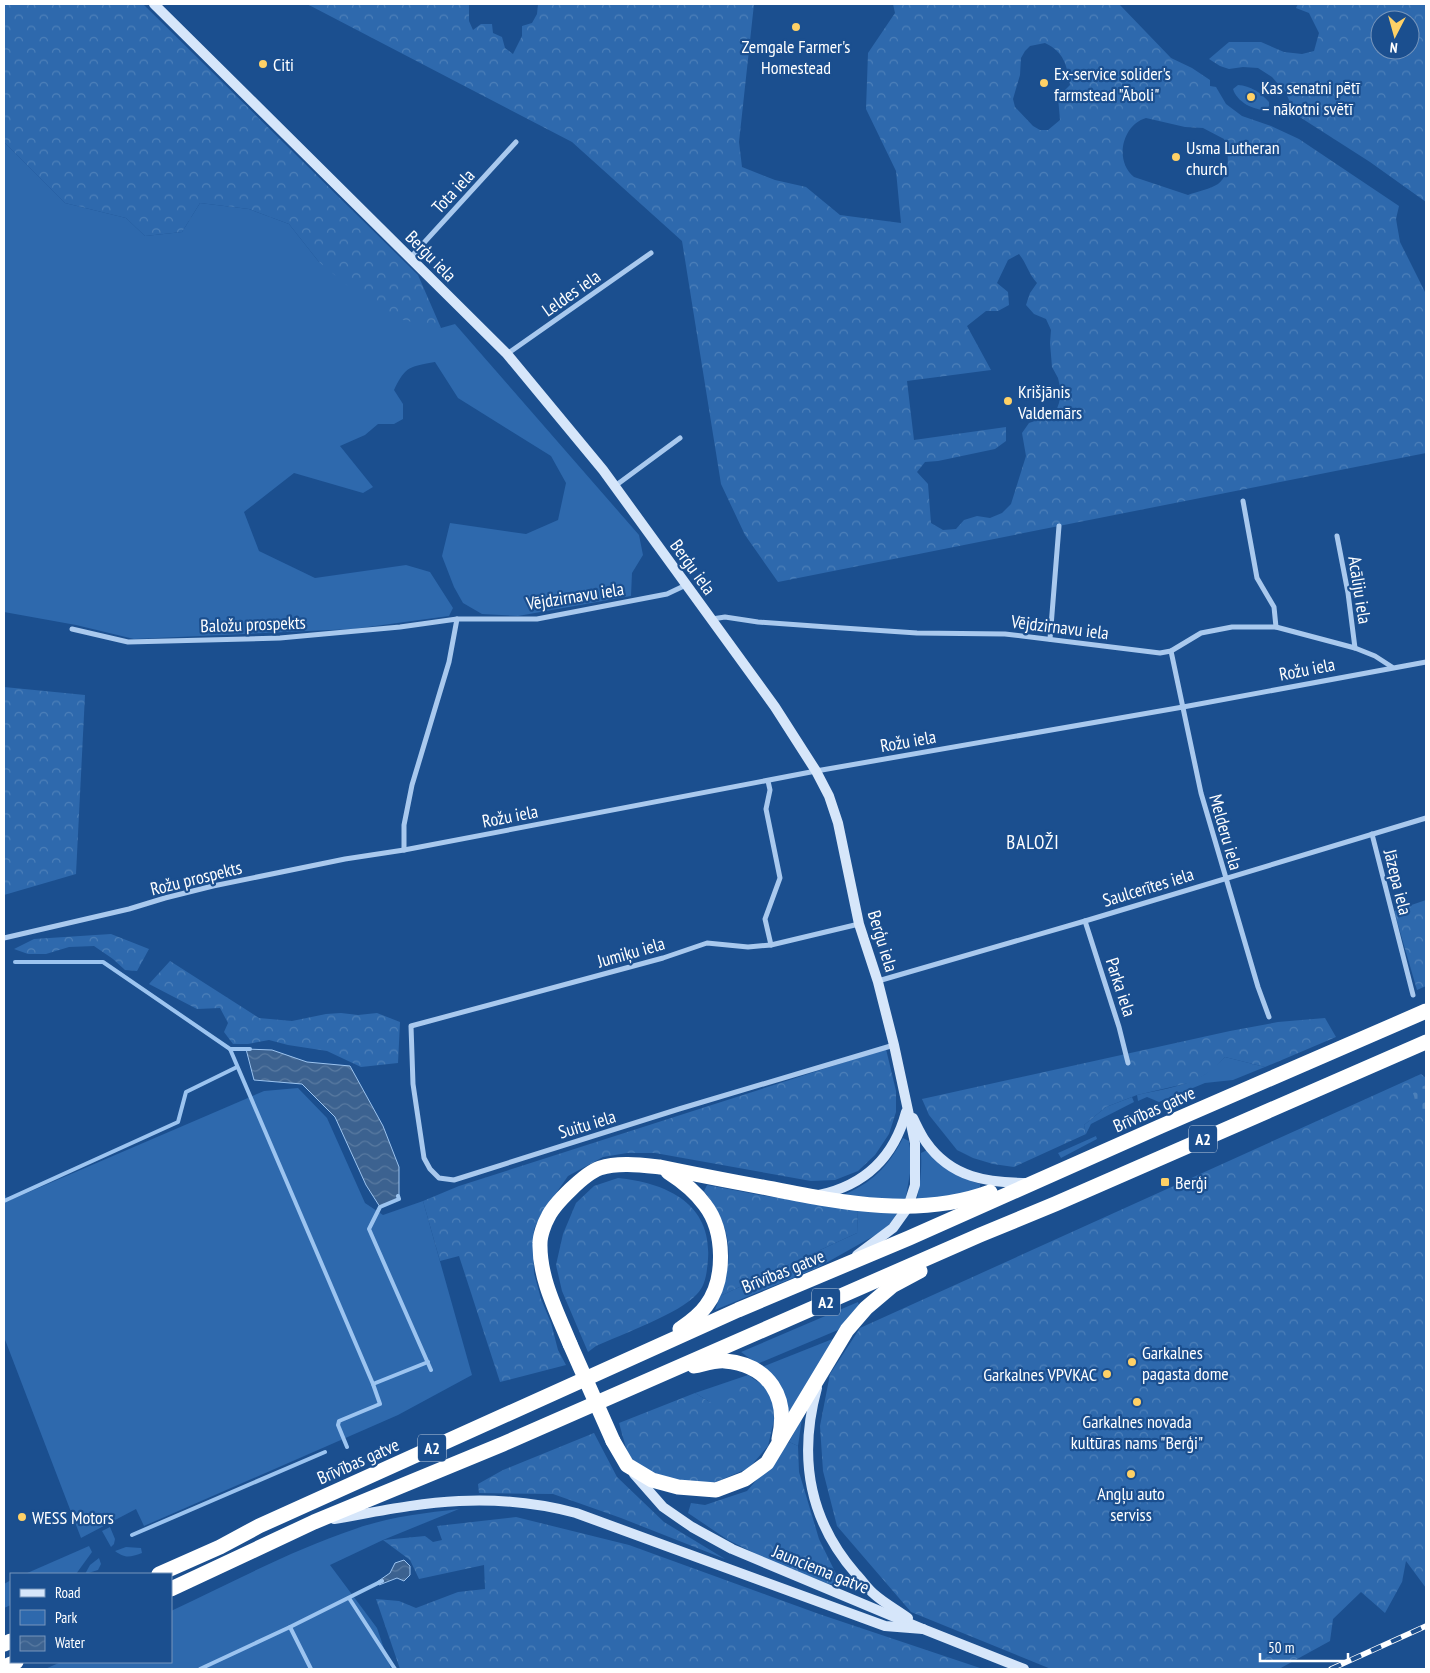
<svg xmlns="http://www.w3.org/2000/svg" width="1430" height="1673" viewBox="0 0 1430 1673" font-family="'PT Sans Narrow',sans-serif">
  <defs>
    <pattern id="forest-crowns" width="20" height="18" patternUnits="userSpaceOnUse" patternTransform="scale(1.25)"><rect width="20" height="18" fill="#2e69ad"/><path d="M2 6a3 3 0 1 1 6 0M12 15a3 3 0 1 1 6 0" fill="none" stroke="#4d80b9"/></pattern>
    <pattern id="cemetery-stones" width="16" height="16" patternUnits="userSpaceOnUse" patternTransform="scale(1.25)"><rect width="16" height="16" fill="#2e69ad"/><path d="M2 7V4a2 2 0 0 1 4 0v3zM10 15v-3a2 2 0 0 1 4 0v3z" fill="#4d80b9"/></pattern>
    <pattern id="water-waves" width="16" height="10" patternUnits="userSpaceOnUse" patternTransform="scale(1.25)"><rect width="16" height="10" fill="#3c6290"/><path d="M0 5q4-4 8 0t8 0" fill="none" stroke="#597aa1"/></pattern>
  </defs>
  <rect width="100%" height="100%" fill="#1b4f8f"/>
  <g fill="#2e69ad">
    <path d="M1238 85C1251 86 1260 92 1269 102V106L1266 110C1253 110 1237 102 1233 89Z"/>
    <path d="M4 142 65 203 126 218 145 236 182 232 200 203 249 209 289 224 319 262 441 328 455 324 639 535 643 555 632 573 631 596 518 616 482 614 463 603 454 587 442 556 450 523 526 534 558 520 566 483 551 456 458 398 435 362C410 367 406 365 394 390L403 404V419L394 424H378L365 435 340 446 373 487 363 493 294 473 244 512 259 551 315 578 406 565 430 572 453 608 449 616 353 629 134 639 76 625 4 612Z"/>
    <path d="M1225 1057 1265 1067 1233 1080 1205 1083 1159 1102 1147 1097 1138 1101 1137 1095C1172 1087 1199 1086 1225 1057Z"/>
    <polygon points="298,1088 327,1118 365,1203 383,1215 423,1201 472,1375 398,1415 144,1526 136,1509 81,1538 4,1337 4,1192 8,1201 264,1091"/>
    <polygon points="1132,1097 1134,1102 1091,1124 1086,1134 1084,1125 1106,1107"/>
    <polygon points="1096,1136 1097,1139 1061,1158 1058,1153"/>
    <path d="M903 1138 909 1141 912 1162 905 1202 841 1196C872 1183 888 1167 903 1138Z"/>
    <path d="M927 1150C944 1166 957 1177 980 1184V1191L916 1203C920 1186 922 1171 921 1153Z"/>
    <polygon points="858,1209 897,1213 890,1224 881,1232 817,1268 715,1310 720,1296 857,1233"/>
    <polygon points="858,1302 860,1308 838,1330 757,1364 741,1352"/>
    <polygon points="835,1338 788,1418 762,1367"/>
    <polygon points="748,1375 766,1387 773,1399 710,1402 695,1393"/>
    <polygon points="802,1418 798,1446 789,1442"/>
    <path d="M459 1509 383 1540 330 1565 377 1628 391 1669H45L61 1662H171V1611C231 1583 292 1550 355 1529 388 1517 424 1513 459 1509Z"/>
    <polygon points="110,1527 115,1539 114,1544 111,1547 102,1531"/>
    <polygon points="89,1546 92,1552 76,1574 25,1574"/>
    <path d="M126 1547 141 1548 142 1553C130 1557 126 1559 115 1551Z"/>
    <polygon points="99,1558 101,1564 98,1570 85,1574 90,1565"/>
    <polygon points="11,1580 11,1605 4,1608 4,1584"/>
  </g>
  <g fill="url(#forest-crowns)" fill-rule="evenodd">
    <polygon points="4,4 143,4 418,275 441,328 384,316 319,262 289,224 249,209 200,203 182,232 145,236 126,218 65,203 4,142"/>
    <path d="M307 4H469V21L473 30 481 24H492L493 33 502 37 505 48 513 54 522 36V26L532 23 537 14 538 4H754L739 142 742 167 775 180 806 187 840 215 901 223 896 171 866 109 868 53 895 13 893 4H1119L1171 58 1192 68 1210 80V86L1216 87 1226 104 1242 116 1271 126 1299 139 1399 206 1396 219 1400 242 1426 294V453L778 582 745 535 721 484 682 241 572 142ZM1045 43C1064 52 1067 65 1070 85L1058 97 1060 120 1048 130H1040L1033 126 1015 107 1013 99 1020 75 1021 58 1025 51 1030 46ZM1146 118 1185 127 1203 128 1224 139C1229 152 1231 174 1218 184 1210 189 1196 192 1188 195L1134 177C1114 161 1122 125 1146 118ZM1019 254C1027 264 1028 273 1037 283L1030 293 1026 305 1034 314 1046 319 1051 330 1050 343 1052 367 1058 378 1061 391 1059 403 1055 414 1029 423 1022 433 1026 456 1011 504 1002 513 990 518 977 516 964 520 956 529 943 530 931 523 928 484 917 472 925 462 938 461 995 449 1006 441V427L914 440 907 381 991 370 967 326 986 311H998L1009 305 1008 292 997 283 1008 260Z"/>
    <path d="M1298 4H1426V202L1370 162 1295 114 1286 93 1272 77 1258 68 1243 67 1229 69 1220 66 1209 59 1229 42H1261L1284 52 1302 54 1314 51 1319 33 1309 13 1296 8ZM1380 20H1410V50H1380Z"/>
    <polygon points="4,687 85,695 76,874 4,895"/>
    <polygon points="1426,900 1426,986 1417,990 1394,911"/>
    <polygon points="111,934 149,949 137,971 125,970 113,959 94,946 69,947 46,954 28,954 14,949 34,939"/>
    <polygon points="170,961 259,1018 292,1021 326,1014 341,1013 358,1015 377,1013 400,1022 398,1063 361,1067 327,1051 288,1045 269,1040 248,1044 233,1044 224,1032 228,1023 220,1008 197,1009 149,984"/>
    <polygon points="1325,1018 1336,1037 1265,1067 1225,1057 1214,1069 1193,1082 1137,1095 1106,1107 1084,1125 1086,1134 1014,1167 993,1164 973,1158 957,1150 929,1115 922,1099 1230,1031 1278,1022"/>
    <polygon points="886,1049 896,1091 896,1112 889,1134 875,1155 858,1171 835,1180 811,1181 655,1153 627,1153 603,1157 568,1176 543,1212 534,1229 533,1249 534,1273 541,1299 551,1323 558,1350 566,1365 500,1382 459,1256 440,1261 423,1201 459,1186"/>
    <polygon points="1421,1074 1426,1078 1426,1588 1406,1561 1402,1582 1385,1613 1361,1592 1333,1619 1330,1641 1279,1669 1051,1669 911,1612 837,1526 823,1471 820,1426 830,1374 860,1328"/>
    <path d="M618 1178C666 1183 712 1203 708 1259 707 1271 706 1285 697 1294 679 1314 622 1334 596 1346L588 1352 562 1291 556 1265 563 1234 576 1203 594 1186Z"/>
    <path d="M707 1185 766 1196 858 1209 857 1233 720 1296C735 1255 731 1226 704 1191Z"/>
    <polygon points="745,1380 773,1399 774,1420 768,1446 749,1468 716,1482 687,1485 662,1477 641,1467 628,1455 619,1423 695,1393 710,1402"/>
    <polygon points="594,1433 617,1477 664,1522 725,1559 621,1518 553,1494 479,1493 478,1484 503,1470"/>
    <polygon points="789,1442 798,1446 799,1472 819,1539 841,1584 829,1584 777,1564 728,1540 688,1513 691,1503 705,1505 747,1491"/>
    <polygon points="516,1517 629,1545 819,1614 983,1669 400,1669 376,1599 399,1601 416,1608 458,1592 485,1589 484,1565 419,1579 410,1560 383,1540 425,1536 433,1542 442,1540 437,1526"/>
  </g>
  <polygon fill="url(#cemetery-stones)" points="1426,1085 1426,1126 1412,1091"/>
  <g fill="url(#water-waves)" stroke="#9cc4f0">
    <polygon points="246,1049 272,1050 307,1062 350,1066 383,1126 399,1167 399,1199 380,1207 366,1185 335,1117 302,1084 254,1080"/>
    <polygon points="404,1560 410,1566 410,1575 404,1581 397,1578 379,1585 377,1582 390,1573 395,1563"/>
  </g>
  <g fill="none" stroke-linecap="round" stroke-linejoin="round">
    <g stroke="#9cc4f0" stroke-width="4">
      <polyline points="15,962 103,962 230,1049 250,1049"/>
      <polyline points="230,1049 373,1384 380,1404 339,1421 338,1425 347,1447"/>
      <polyline points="398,1196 399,1199 380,1207 369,1229 431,1370"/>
      <polyline points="4,1201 178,1122 186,1092 237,1067"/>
      <polyline points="373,1384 428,1362"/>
      <polyline points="132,1535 325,1452"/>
      <polyline points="349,1598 395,1669"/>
      <polyline points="290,1627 311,1669"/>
      <polyline points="200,1669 290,1627 382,1581"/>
    </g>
    <g stroke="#a9c9ee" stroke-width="5">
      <polyline points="410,258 516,142"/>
      <polyline points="507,354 651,253"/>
      <polyline points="615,486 680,438"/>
      <polyline points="1243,501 1257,578 1274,607 1276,627"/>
      <polyline points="1337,536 1348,593 1355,648"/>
      <polyline points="712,619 725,617 758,622 828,627 917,633 1005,634 1160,653 1171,651 1201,633 1232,627 1276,627 1355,648 1375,656 1392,667"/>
      <polyline points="72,629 128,642 280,638 400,627 457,619 537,619 667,594 686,585"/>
      <polyline points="1050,639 1059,526"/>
      <polyline points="1171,651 1201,793 1258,987 1269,1017"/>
      <polyline points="768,781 770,790 766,809 780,878 765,919 771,945"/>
      <polyline points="1372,834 1413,995"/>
      <polyline points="404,850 404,825 412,785 449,662 457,619"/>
      <polyline points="1085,921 1119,1027 1128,1063"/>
      <polyline points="859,924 771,945 748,947 707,943 663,958 411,1026 413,1084 424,1158 430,1169 439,1178 454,1180 679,1109 894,1045"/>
      <polyline points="4,938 129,909 165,898 213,886 345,859 404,850 816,771 1183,707 1426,662"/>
      <polyline points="878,981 1085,921 1426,818"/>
    </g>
    <g stroke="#d6e6fa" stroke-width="10">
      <polyline points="154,4 507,354 603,470 775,707 816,771 829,796 838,823 859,924 878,982 894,1045 915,1143 915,1185 908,1207 893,1228 857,1255"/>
      <path d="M913 1118C917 1126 921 1135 926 1142 951 1178 988 1183 1029 1183"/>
      <path d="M819 1195C865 1185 894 1157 906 1112"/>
      <path d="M817 1388C798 1457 808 1519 856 1574 862 1580 867 1588 874 1594 884 1603 897 1610 908 1618"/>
      <polyline points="634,1474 663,1507 692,1527 732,1549 923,1629 1024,1669"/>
      <path d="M334 1519C375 1512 417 1503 459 1501 498 1499 538 1503 576 1513L885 1626 923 1629"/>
    </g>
    <g stroke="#fff" stroke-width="15">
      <path d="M668 1172C682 1181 695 1191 705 1205 725 1231 726 1280 706 1306 699 1316 690 1322 680 1329"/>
      <path d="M570 1344C557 1312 539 1278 540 1243 540 1236 544 1224 548 1217 554 1204 585 1173 600 1168 618 1162 641 1165 660 1167 698 1175 735 1182 773 1189 843 1203 920 1218 990 1192"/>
      <path d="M694 1366C704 1364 716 1360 725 1361 769 1365 789 1397 779 1439"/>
      <polyline points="613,1441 627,1465 652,1480 678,1487 716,1490 745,1479 767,1463 847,1330 866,1308 892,1286 920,1271"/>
      <polyline points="159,1574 220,1547 259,1526 738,1310 909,1238 1159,1127 1426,1011"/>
      <polyline points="171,1589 314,1522 503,1444 980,1235 1055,1204 1426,1042"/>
      <polyline points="4,1644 11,1641"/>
      <polyline points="4,1667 16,1662"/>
    </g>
    <g stroke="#fff" stroke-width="5.5">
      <polyline id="rail" points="1331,1669 1426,1626"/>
    </g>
    <use href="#rail" stroke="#1b4f8f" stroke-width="4" stroke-dasharray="11" stroke-linecap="butt"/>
    <polyline stroke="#fff" stroke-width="15" points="570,1344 613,1441"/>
  </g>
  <g fill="#ffd166" stroke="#1b4f8f" stroke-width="2">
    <circle cx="796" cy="27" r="5"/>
    <circle cx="263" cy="64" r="5"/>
    <circle cx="1044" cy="83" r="5"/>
    <circle cx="1251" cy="97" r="5"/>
    <circle cx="1176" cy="157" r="5"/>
    <circle cx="1008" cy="401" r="5"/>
    <rect x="1160" y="1177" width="10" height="10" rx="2.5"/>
    <circle cx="1132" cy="1362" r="5"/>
    <circle cx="1107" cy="1374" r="5"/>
    <circle cx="1137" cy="1402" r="5"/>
    <circle cx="1131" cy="1474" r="5"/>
    <circle cx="22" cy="1517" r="5"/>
  </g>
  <g text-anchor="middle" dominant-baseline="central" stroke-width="4.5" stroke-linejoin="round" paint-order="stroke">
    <g fill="#1b4f8f" stroke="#bbcadd" stroke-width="1">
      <rect x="1189" y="1125.5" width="28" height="27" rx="4"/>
      <rect x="812" y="1288.5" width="28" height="27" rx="4"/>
      <rect x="418" y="1434.5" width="28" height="27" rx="4"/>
    </g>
    <g font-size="16" font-weight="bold" fill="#fff">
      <text x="1203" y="1139">A2</text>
      <text x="826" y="1302">A2</text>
      <text x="432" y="1448">A2</text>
    </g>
    <g font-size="18" fill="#fff" stroke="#1b4f8f" text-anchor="start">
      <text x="796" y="46" text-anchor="middle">Zemgale Farmer's<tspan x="796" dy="21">Homestead</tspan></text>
      <text x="273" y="64">Citi</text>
      <text x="1054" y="73">Ex-service solider's<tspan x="1054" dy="21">farmstead "Āboli"</tspan></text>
      <text x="1261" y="87">Kas senatni pētī<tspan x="1261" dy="21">– nākotni svētī</tspan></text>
      <text x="1186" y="147">Usma Lutheran<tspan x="1186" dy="21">church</tspan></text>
      <text x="1018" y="391">Krišjānis<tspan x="1018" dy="21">Valdemārs</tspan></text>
      <text x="1175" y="1182">Berģi</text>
      <text x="1142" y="1352">Garkalnes<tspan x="1142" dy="21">pagasta dome</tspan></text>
      <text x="1097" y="1374" text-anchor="end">Garkalnes VPVKAC</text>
      <text x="1137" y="1421" text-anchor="middle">Garkalnes novada<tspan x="1137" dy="21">kultūras nams "Berģi"</tspan></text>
      <text x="1131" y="1493" text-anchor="middle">Angļu auto<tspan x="1131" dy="21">serviss</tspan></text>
      <text x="32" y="1517">WESS Motors</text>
    </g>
    <g font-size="18" fill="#fff" stroke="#1b4f8f">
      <text transform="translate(453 191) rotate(-47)">Tota iela</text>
      <text transform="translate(431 256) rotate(45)">Berģu iela</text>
      <text transform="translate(571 293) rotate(-35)">Leldes iela</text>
      <text transform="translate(693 567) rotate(54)">Berģu iela</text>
      <text transform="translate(1360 590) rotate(81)">Acāliju iela</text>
      <text transform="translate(575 596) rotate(-9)">Vējdzirnavu iela</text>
      <text transform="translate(253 624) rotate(-2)">Baložu prospekts</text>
      <text transform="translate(1060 627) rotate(7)">Vējdzirnavu iela</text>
      <text transform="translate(1307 669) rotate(-11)">Rožu iela</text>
      <text transform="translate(908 741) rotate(-10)">Rožu iela</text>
      <text transform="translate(510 816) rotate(-11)">Rožu iela</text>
      <text transform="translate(1226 832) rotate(74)">Melderu iela</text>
      <text transform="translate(196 878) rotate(-14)">Rožu prospekts</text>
      <text transform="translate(1398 882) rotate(76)">Jāzepa iela</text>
      <text transform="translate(1148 887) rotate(-17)">Saulcerītes iela</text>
      <text transform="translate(883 941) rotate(73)">Berģu iela</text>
      <text transform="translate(631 952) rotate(-16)">Jumiķu iela</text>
      <text transform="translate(1121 987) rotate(72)">Parka iela</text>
      <text transform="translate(1154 1109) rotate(-24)">Brīvības gatve</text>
      <text transform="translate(587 1124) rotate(-17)">Suitu iela</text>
      <text transform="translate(783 1271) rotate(-22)">Brīvības gatve</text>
      <text transform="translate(358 1461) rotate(-24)">Brīvības gatve</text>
      <text transform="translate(821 1569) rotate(22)">Jaunciema gatve</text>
    </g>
    <g font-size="19" letter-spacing="1" fill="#fff" stroke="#1b4f8f">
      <text x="1033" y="842">BALOŽI</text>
    </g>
  </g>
  <rect width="1430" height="1673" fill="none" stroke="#ffffff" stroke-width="10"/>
  <rect x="10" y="1573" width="162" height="90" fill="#1b4f8f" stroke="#7695bc"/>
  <rect x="20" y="1589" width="25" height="8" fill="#d6e6fa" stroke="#7695bc"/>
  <text x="55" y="1598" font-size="15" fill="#ffffff">Road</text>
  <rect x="20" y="1610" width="25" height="15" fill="#2e69ad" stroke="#7695bc"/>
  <text x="55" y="1623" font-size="15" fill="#ffffff">Park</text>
  <rect x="20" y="1636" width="25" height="15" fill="url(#water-waves)" stroke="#7695bc"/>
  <text x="55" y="1648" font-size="15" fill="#ffffff">Water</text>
  <g transform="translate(1395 35) rotate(186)"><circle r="24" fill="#1b4f8f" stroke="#7695bc"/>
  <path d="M0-4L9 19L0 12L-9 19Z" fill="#ffd166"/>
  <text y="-8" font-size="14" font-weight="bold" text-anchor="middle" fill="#ffffff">N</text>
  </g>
  <path d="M1260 1653v8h88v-8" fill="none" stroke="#ffffff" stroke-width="2.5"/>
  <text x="1268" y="1653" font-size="15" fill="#ffffff" stroke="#1b4f8f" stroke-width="4" paint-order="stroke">50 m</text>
</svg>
